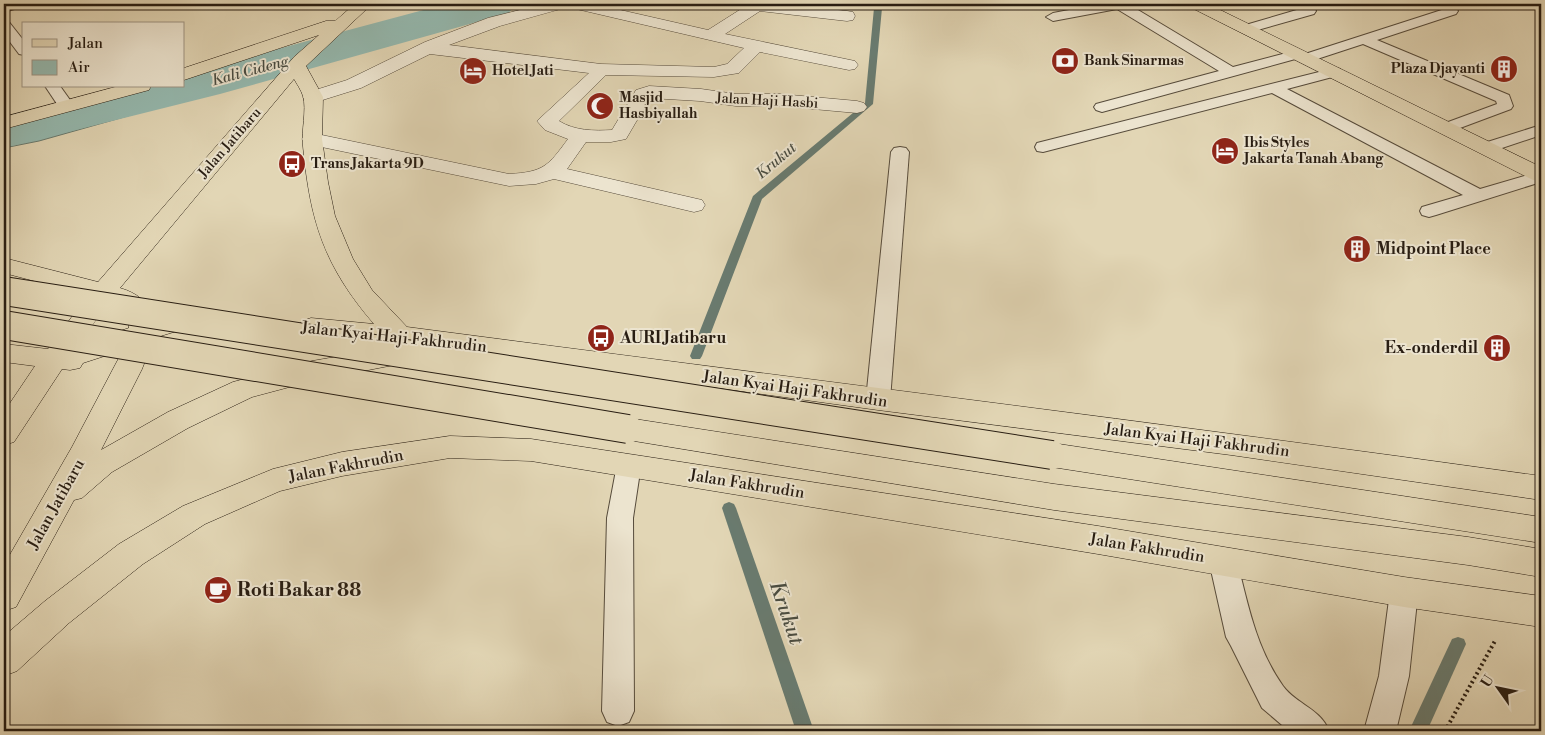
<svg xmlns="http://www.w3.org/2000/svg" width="1545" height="735" viewBox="0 0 1545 735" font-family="'Libre Bodoni',serif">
  <rect width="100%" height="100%" fill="#e2d6b5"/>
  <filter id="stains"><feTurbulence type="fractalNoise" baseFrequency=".004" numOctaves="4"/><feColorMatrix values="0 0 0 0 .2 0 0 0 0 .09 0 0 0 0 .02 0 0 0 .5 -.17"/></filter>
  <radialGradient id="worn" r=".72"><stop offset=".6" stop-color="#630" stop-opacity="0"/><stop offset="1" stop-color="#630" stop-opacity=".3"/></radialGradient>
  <g fill="#95b9af" stroke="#697b70">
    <polygon points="473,4 530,4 392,43 400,24"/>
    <polygon points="230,68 202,95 39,141 4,148 4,124 155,86 184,86 184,79"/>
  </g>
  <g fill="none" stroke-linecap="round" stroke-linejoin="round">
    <g stroke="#5e6b60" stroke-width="1">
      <polyline points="470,4 467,11 405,28 403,33 514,4"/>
      <polyline points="60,115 147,93 151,88"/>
      <polyline points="4,143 38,136 199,91 208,81 205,79 184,84"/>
    </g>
    <g fill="#697b70" fill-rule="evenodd">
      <polygon points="872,4 880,4 882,8 873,104 762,199 702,356 700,359 692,359 690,356 753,196 865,103 874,8"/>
      <polygon points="729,502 734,504 736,508 814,731 796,731 722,508 724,504"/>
      <polygon points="1458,637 1464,639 1466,644 1427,731 1409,731 1452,639"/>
    </g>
    <polygon fill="#95b9af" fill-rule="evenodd" points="446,4 515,4 509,13 220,94 4,148 4,116 131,86 184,86 184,74"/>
    <g stroke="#564b3b" stroke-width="2">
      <g id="lane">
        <polygon points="4,4 23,4 21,7 4,12"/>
        <polygon points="1101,4 1128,4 1233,67 1298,50 1305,54 1451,7 1456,8 1458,11 1456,14 1377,40 1509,95 1513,106 1511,109 1452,131 1440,131 1438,128 1440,125 1497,104 1496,101 1363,44 1311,61 1306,62 1299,58 1102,112 1096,110 1094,107 1096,104 1219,71 1117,9 1053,21 1046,17 1053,13"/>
        <polygon points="1291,4 1313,5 1316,11 1314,14 1247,33 1240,29 1242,26 1300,9 1292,7"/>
        <polygon points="4,21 9,22 24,41 24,55 19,54 4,34"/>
        <polygon points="1335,68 1340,69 1342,72 1340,75 1287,89 1480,189 1541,171 1541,182 1436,215 1429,217 1422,215 1420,211 1422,207 1463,195 1272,93 1043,152 1037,151 1035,147 1037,143"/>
        <polygon points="45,86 60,86 75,107 73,110 61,110"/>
        <polygon points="1541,125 1541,135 1487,153 1481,152 1479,148 1481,144"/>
        <polygon points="900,147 906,148 909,152 890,400 886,406 878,408 870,406 866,400 891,152 894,148"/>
        <polygon points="629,455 638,458 641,465 633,518 634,711 629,722 618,726 607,722 602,711 607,518 617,465 620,458"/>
        <path d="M1223 549 1233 553 1237 561C1248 605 1256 648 1283 686 1296 704 1321 709 1329 731H1289L1262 708 1231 646 1226 637 1209 561 1213 553Z"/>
        <polygon points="1404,580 1414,583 1418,592 1409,676 1396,731 1364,731 1379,676 1390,592 1394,583"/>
      </g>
    </g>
    <g stroke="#564b3b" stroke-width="1">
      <path id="street" d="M544 4H594L708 30 749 4H781L847 11 853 12 855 16 853 20 847 21 760 11 725 34 855 61 858 65 855 69 849 70 760 52 739 73 714 77 606 75 559 121C575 131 594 131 612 130L636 90 649 86 701 89 736 94H780L857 101 864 103 867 107 864 111 857 113 780 106H736L700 101 650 98 626 139 611 142H586L567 169 702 200 705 205 702 210 694 212 554 179 536 184 509 186 312 145 305 143 302 139 305 135 312 133 509 174C544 172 548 166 568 139L545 130 537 121 589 73 430 54 361 88 313 103 306 101 303 97 306 93 347 80 425 42 488 18ZM568 7 744 48 727 64 714 67 601 64 449 45 500 26Z"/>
    </g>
    <g stroke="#281d12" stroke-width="1">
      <g id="primary">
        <path d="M355 4H372L306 66 323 97 322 139 328 182 335 216 353 259 372 290 407 327C785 377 1163 423 1541 476V500L1231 455 878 410 399 344 311 336 302 333 298 327 302 321 311 318 374 324C324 266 310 221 303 146 301 131 307 110 303 96 301 90 297 84 294 79L120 288C137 293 149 302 154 320L188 310 197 313 201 319 197 325 154 338 142 369 101 450 168 412 233 382 312 361 399 346 409 348 413 355 409 362 399 364 312 381 252 397 188 428 112 472 82 498 74 500 16 607 4 611V565L72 447 123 350 83 363 80 368 70 370 62 369 14 442 4 445V412L35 366 4 362V344L48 349 88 295 4 273V258L98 282 294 57 319 35 184 80V68L326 21H335ZM109 301C123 305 129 315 129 328L79 345Z"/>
        <polygon points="1188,4 1208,4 1541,167 1541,181 1533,180 1190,7"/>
        <polygon points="119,86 151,86 149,90 4,129 4,117"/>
        <polygon points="628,418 1054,484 1468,537 1541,549 1541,577 1468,565 1054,510 628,440 618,437 613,429 618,421"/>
        <polygon points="450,436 531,439 1098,526 1404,577 1541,596 1541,627 1404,607 1098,554 531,461 450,458 342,476 280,491 205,524 143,564 69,623 17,671 4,676 4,636 45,601 119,544 183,506 273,469 342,452"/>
        <polygon points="1052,443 1541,517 1541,543 1052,467 1041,463 1037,455 1041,447"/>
      </g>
    </g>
    <polyline stroke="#281d12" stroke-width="4" stroke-dasharray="2 3" stroke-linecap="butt" points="1445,731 1495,641"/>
    <use href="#lane" fill="#ece4cf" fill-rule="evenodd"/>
    <use href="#street" fill="#ece4cf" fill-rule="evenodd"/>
    <use href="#primary" fill="#e2d6b5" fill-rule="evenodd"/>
    <g stroke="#281d12" stroke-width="30" stroke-linecap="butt">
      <g id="primary-bridge">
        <polyline points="4,291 1052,455"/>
        <polyline points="4,325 628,429"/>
      </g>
    </g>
    <use href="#primary-bridge" stroke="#e2d6b5" stroke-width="28"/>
  </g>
  <defs>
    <g id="bank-disc" transform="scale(1.4375)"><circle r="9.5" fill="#8f2418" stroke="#ece4cf"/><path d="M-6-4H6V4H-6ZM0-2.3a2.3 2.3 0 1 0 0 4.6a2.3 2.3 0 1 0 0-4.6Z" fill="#fff"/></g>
    <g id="building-disc" transform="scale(1.4375)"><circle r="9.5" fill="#8f2418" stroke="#ece4cf"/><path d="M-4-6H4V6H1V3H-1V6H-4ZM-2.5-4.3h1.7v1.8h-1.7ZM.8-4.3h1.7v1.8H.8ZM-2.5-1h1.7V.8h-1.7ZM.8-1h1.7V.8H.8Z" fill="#fff"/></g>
    <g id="hotel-disc" transform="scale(1.4375)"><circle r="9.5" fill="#8f2418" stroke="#ece4cf"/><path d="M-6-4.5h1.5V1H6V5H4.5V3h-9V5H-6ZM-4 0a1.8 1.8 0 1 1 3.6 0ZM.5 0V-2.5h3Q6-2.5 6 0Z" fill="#fff"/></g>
    <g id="mosque-disc" transform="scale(1.4375)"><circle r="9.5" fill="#8f2418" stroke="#ece4cf"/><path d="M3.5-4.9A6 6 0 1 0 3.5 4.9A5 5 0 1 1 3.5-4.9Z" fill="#fff"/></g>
    <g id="bus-disc" transform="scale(1.4375)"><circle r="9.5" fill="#8f2418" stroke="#ece4cf"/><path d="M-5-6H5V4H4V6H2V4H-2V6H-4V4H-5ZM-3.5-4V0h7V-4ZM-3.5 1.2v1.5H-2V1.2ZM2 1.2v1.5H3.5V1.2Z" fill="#fff"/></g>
    <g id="cafe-disc" transform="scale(1.4375)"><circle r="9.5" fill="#8f2418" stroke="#ece4cf"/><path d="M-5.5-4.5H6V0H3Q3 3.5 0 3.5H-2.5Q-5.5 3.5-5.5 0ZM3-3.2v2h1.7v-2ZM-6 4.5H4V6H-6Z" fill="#fff"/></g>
  </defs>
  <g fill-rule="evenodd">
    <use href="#bank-disc" x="1065" y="61"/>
    <use href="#building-disc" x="1504" y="69"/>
    <use href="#hotel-disc" x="473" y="71"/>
    <use href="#mosque-disc" x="600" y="106"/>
    <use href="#hotel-disc" x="1225" y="151"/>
    <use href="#bus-disc" x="292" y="164"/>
    <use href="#building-disc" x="1357" y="249"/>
    <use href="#bus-disc" x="601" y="338"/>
    <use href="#building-disc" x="1497" y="348"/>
    <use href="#cafe-disc" x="218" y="590"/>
  </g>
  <g text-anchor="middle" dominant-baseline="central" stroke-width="4" stroke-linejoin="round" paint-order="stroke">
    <g font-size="14" font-weight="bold" fill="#281d12" stroke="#ece4cf" text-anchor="start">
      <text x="1084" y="61">Bank Sinarmas</text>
      <text x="1485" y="69" text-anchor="end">Plaza Djayanti</text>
      <text x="492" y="71">Hotel Jati</text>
      <text x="619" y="98">Masjid<tspan x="619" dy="16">Hasbiyallah</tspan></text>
      <text x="1244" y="143">Ibis Styles<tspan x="1244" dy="16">Jakarta Tanah Abang</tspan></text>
      <text x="311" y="164">Trans Jakarta 9D</text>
    </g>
    <g font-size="14" fill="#281d12" stroke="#ece4cf">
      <text transform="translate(767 101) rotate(3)">Jalan Haji Hasbi</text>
      <text transform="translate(230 143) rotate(-49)">Jalan Jatibaru</text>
    </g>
    <g font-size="15" font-style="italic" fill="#494c41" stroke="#ece4cf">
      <text transform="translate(250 71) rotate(-15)">Kali Cideng</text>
      <text transform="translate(776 161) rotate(-40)">Krukut</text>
    </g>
    <g font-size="16" font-weight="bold" fill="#281d12" stroke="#ece4cf" text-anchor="start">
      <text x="1376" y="249">Midpoint Place</text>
      <text x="620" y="338">AURI Jatibaru</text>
      <text x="1478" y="348" text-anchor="end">Ex-onderdil</text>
    </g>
    <g font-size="16" fill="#281d12" stroke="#ece4cf">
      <text transform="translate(394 337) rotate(6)">Jalan Kyai Haji Fakhrudin</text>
      <text transform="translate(795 389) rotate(8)">Jalan Kyai Haji Fakhrudin</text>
      <text transform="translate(1197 440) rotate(7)">Jalan Kyai Haji Fakhrudin</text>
      <text transform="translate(346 466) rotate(-11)">Jalan Fakhrudin</text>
      <text transform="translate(747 484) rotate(9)">Jalan Fakhrudin</text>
      <text transform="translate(56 504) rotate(-61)">Jalan Jatibaru</text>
      <text transform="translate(1147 548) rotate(9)">Jalan Fakhrudin</text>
    </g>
    <g font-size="19" font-weight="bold" fill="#281d12" stroke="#ece4cf" text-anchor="start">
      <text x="237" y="590">Roti Bakar 88</text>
    </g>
    <g font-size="21" font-style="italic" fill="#494c41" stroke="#ece4cf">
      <text transform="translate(786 613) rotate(71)">Krukut</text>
    </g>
  </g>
  <rect width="1545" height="735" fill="none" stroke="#e2d6b5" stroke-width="20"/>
  <rect x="5" y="5" width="1535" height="725" fill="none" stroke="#281d12" stroke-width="2.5"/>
  <rect x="10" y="10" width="1525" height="715" fill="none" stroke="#281d12"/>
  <rect x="22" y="22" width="162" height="65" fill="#ece4cf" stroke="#9e9483"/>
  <rect x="32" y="39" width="25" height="8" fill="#e2d6b5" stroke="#9e9483"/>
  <text x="68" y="48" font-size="15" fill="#281d12">Jalan</text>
  <rect x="32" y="60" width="25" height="15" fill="#95b9af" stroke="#9e9483"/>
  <text x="68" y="72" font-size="15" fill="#281d12">Air</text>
  <g transform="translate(1498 688) rotate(303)" stroke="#ece4cf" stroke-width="4" paint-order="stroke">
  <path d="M0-4L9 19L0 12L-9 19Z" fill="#281d12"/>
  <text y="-8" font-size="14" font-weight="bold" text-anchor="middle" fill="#281d12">U</text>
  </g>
  <rect width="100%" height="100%" filter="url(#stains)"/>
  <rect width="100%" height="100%" fill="url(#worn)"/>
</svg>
